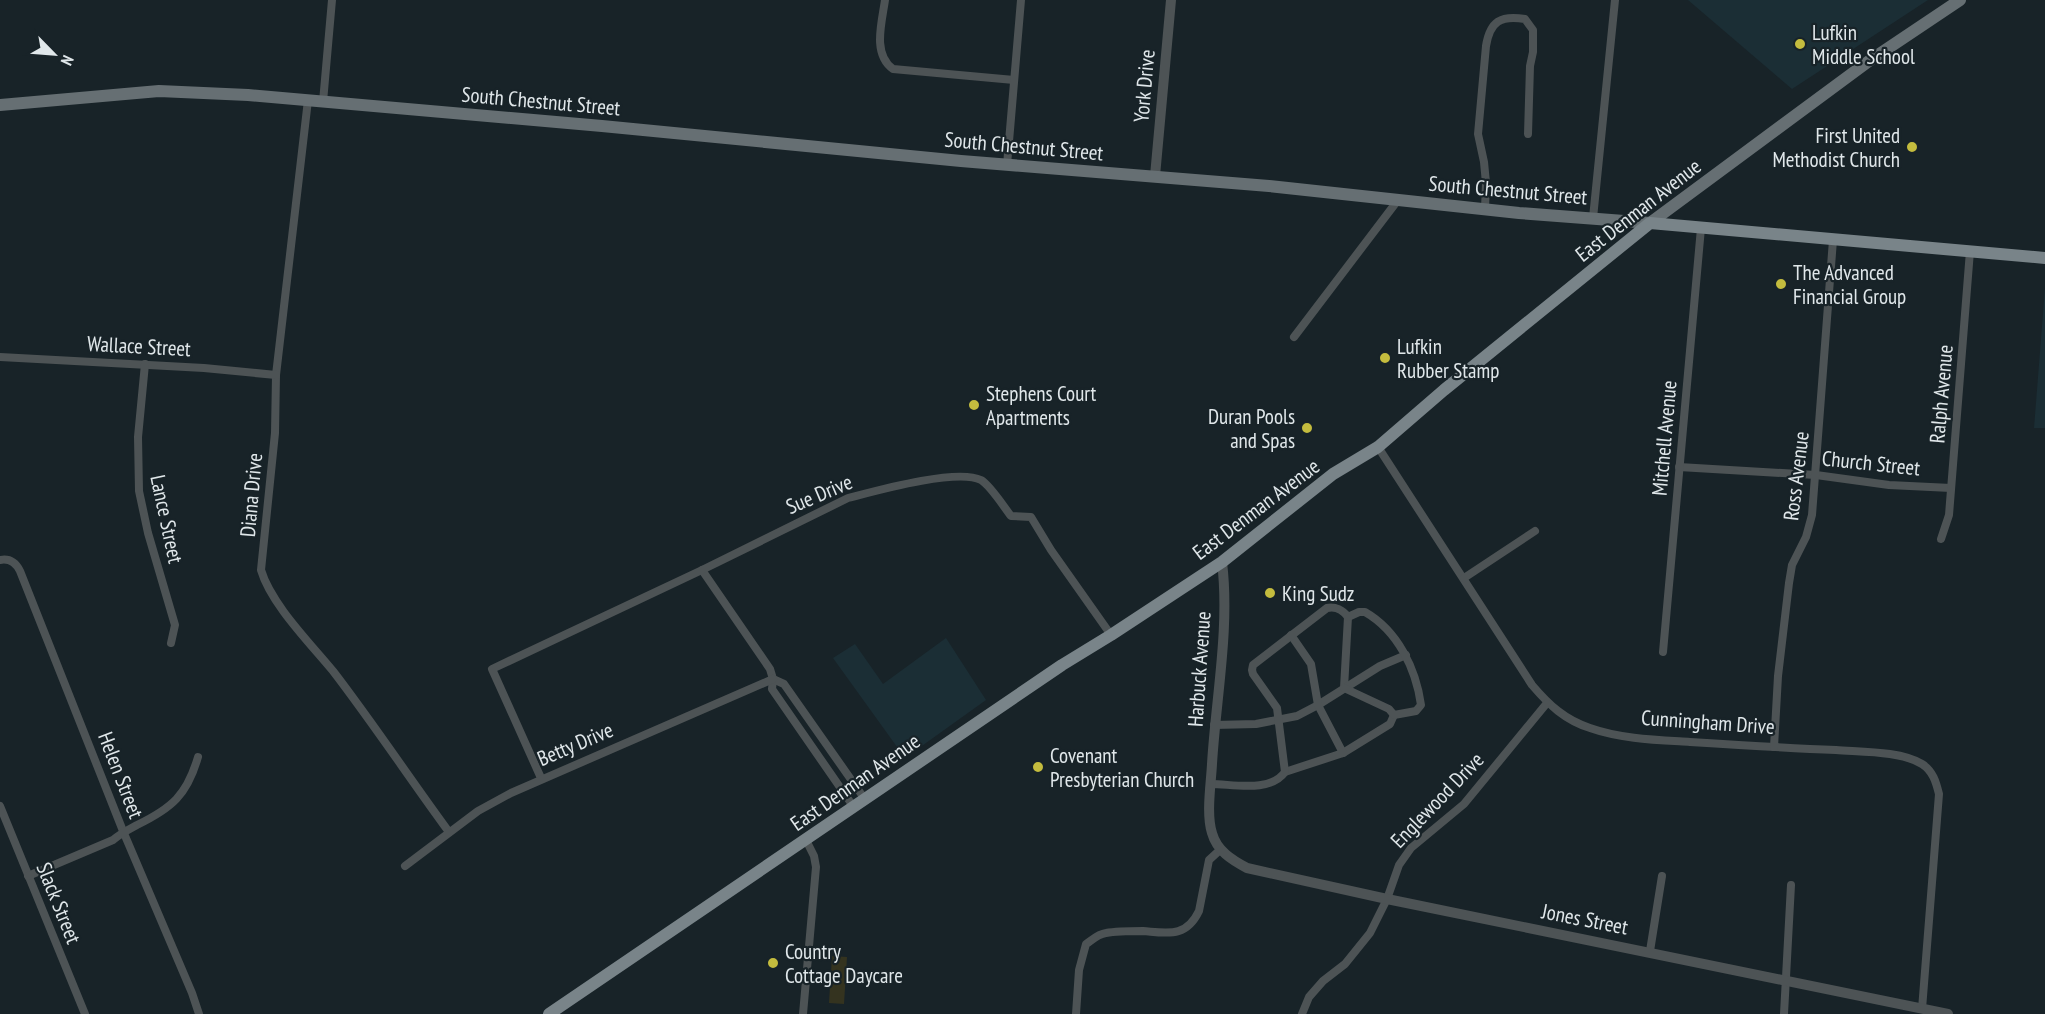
<svg xmlns="http://www.w3.org/2000/svg" width="2045" height="1014" viewBox="0 0 2045 1014" font-family="'PT Sans Narrow',sans-serif">
  <rect width="100%" height="100%" fill="#182328"/>
  <g fill="#1b2e35">
    <polygon points="1688,0 1928,0 1792,89"/>
    <polygon points="2045,288 2045,428 2034,428"/>
    <polygon points="946,638 986,700 905,758 833,658 855,644 883,684"/>
  </g>
  <polygon fill="#34331f" points="832,956 847,957 844,1004 829,1003"/>
  <g fill="none" stroke-linecap="round" stroke-linejoin="round">
    <g stroke="#4d5355" stroke-width="8">
      <path d="M885 0C882 22 872 54 893 69L1014 80"/>
      <path d="M308 100 276 375 275 433 261 570C271 604 310 643 333 671 373 723 410 779 449 832"/>
      <polyline points="323,102 332,0"/>
      <polyline points="1007,165 1021,0"/>
      <path d="M1485 209 1486 183 1484 162 1478 134 1486 46C1490 21 1501 15 1525 19L1533 30V52L1530 66 1528 134"/>
      <polyline points="1593,218 1615,0"/>
      <polyline points="1294,337 1398,200"/>
      <polyline points="0,357 204,368 276,375"/>
      <polyline points="145,364 138,437 139,491 148,533 175,625 171,643"/>
      <path d="M1378 447 1532 685C1549 705 1565 720 1590 728 1621 739 1658 740 1690 742 1739 745 1788 748 1836 750 1861 752 1901 751 1922 764 1933 771 1936 782 1939 794L1922 1009"/>
      <polyline points="1679,467 1816,475 1889,485 1951,488"/>
      <polyline points="1941,539 1949,515 1970,251"/>
      <path d="M0 560C10 558 16 563 20 571L123 831 192 993 199 1014"/>
      <polyline points="702,570 770,669 773,679 772,689 853,806"/>
      <polyline points="1464,578 1535,531"/>
      <polyline points="1663,652 1701,228"/>
      <polyline points="773,679 784,684 864,798"/>
      <polyline points="1344,688 1348,617"/>
      <polyline points="1214,725 1256,724 1297,716 1318,705 1380,666 1406,655"/>
      <polyline points="1774,747 1778,676 1789,583 1792,565 1806,537 1812,515 1833,240"/>
      <polyline points="1343,753 1390,724 1394,715"/>
      <polyline points="1285,772 1343,753 1318,705 1311,664 1291,635"/>
      <path d="M541 778 492 669 702 570 848 498C875 491 957 468 981 480 990 485 1004 507 1011 516L1031 517 1051 550 1111 635"/>
      <path d="M1211 784C1233 784 1270 793 1285 772L1277 708 1253 674 1252 670 1253 665 1327 608C1335 606 1343 610 1348 617L1359 612H1365C1398 631 1416 669 1421 705L1416 711 1394 715 1389 709 1344 688"/>
      <polyline points="0,806 85,1014"/>
      <polyline points="405,866 478,811 511,793 773,679"/>
      <path d="M28 876 113 840C121 833 128 830 137 825 172 808 187 795 198 757"/>
      <polyline points="1650,951 1662,876"/>
      <polyline points="803,1014 816,867 814,856 806,840"/>
      <path d="M1076 1014 1079 970 1086 944C1092 940 1098 934 1106 933 1117 931 1132 931 1143 931 1168 933 1186 938 1199 911L1209 860 1221 849"/>
      <polyline points="1302,1014 1309,997 1323,981 1345,964 1370,933 1387,899 1399,865 1411,848 1464,804 1547,703"/>
      <polyline points="1784,1014 1791,885"/>
    </g>
    <g stroke="#4d5355" stroke-width="10">
      <polyline points="1155,176 1171,0"/>
      <path d="M1222 562C1230 628 1216 697 1212 764 1211 784 1206 814 1212 833 1217 851 1232 860 1247 868L1387 899 1948 1014"/>
    </g>
    <polyline stroke="#666f73" stroke-width="12" points="0,105 159,91 248,95 602,126 961,161 1269,186 1519,213 1650,223 1869,61 1960,0"/>
    <polyline stroke="#798489" stroke-width="12" points="549,1014 1062,665 1111,635 1222,562 1333,474 1378,447 1444,390 1650,223 2045,258"/>
  </g>
  <g fill="#c4bc3e" stroke="#182328" stroke-width="2">
    <circle cx="1800" cy="44" r="6"/>
    <circle cx="1912" cy="147" r="6"/>
    <circle cx="1781" cy="284" r="6"/>
    <circle cx="1385" cy="358" r="6"/>
    <circle cx="974" cy="405" r="6"/>
    <circle cx="1307" cy="428" r="6"/>
    <circle cx="1270" cy="593" r="6"/>
    <circle cx="1038" cy="767" r="6"/>
    <circle cx="773" cy="963" r="6"/>
  </g>
  <g text-anchor="middle" dominant-baseline="central" stroke-width="4.5" stroke-linejoin="round" paint-order="stroke">
    <g font-size="21" fill="#e0e7ea" stroke="#182328" text-anchor="start">
      <text x="1812" y="32">Lufkin<tspan x="1812" dy="24">Middle School</tspan></text>
      <text x="1900" y="135" text-anchor="end">First United<tspan x="1900" dy="24">Methodist Church</tspan></text>
      <text x="1793" y="272">The Advanced<tspan x="1793" dy="24">Financial Group</tspan></text>
      <text x="1397" y="346">Lufkin<tspan x="1397" dy="24">Rubber Stamp</tspan></text>
      <text x="986" y="393">Stephens Court<tspan x="986" dy="24">Apartments</tspan></text>
      <text x="1295" y="416" text-anchor="end">Duran Pools<tspan x="1295" dy="24">and Spas</tspan></text>
      <text x="1282" y="593">King Sudz</text>
      <text x="1050" y="755">Covenant<tspan x="1050" dy="24">Presbyterian Church</tspan></text>
      <text x="785" y="951">Country<tspan x="785" dy="24">Cottage Daycare</tspan></text>
    </g>
    <g font-size="21" fill="#e0e7ea" stroke="#182328">
      <text transform="translate(1144 86) rotate(-85)">York Drive</text>
      <text transform="translate(541 101) rotate(5)">South Chestnut Street</text>
      <text transform="translate(1024 146) rotate(5)">South Chestnut Street</text>
      <text transform="translate(1508 190) rotate(5)">South Chestnut Street</text>
      <text transform="translate(1638 210) rotate(-38)">East Denman Avenue</text>
      <text transform="translate(139 346) rotate(3)">Wallace Street</text>
      <text transform="translate(1941 394) rotate(-85)">Ralph Avenue</text>
      <text transform="translate(1664 438) rotate(-85)">Mitchell Avenue</text>
      <text transform="translate(1871 463) rotate(6)">Church Street</text>
      <text transform="translate(1796 476) rotate(-83)">Ross Avenue</text>
      <text transform="translate(819 494) rotate(-23)">Sue Drive</text>
      <text transform="translate(251 495) rotate(-85)">Diana Drive</text>
      <text transform="translate(1256 509) rotate(-37)">East Denman Avenue</text>
      <text transform="translate(167 519) rotate(78)">Lance Street</text>
      <text transform="translate(1199 669) rotate(-86)">Harbuck Avenue</text>
      <text transform="translate(1708 722) rotate(4)">Cunningham Drive</text>
      <text transform="translate(575 744) rotate(-23)">Betty Drive</text>
      <text transform="translate(121 775) rotate(69)">Helen Street</text>
      <text transform="translate(855 782) rotate(-35)">East Denman Avenue</text>
      <text transform="translate(1437 800) rotate(-46)">Englewood Drive</text>
      <text transform="translate(59 903) rotate(68)">Slack Street</text>
      <text transform="translate(1585 919) rotate(11)">Jones Street</text>
    </g>
  </g>
  <g transform="translate(54 54) rotate(115)" stroke="#182328" stroke-width="4.5" paint-order="stroke">
  <path d="M0-4.5L10 22L0 15L-10 22Z" fill="#e0e7ea"/>
  <text y="-9" font-size="16" font-weight="bold" text-anchor="middle" fill="#e0e7ea">N</text>
  </g>
</svg>
